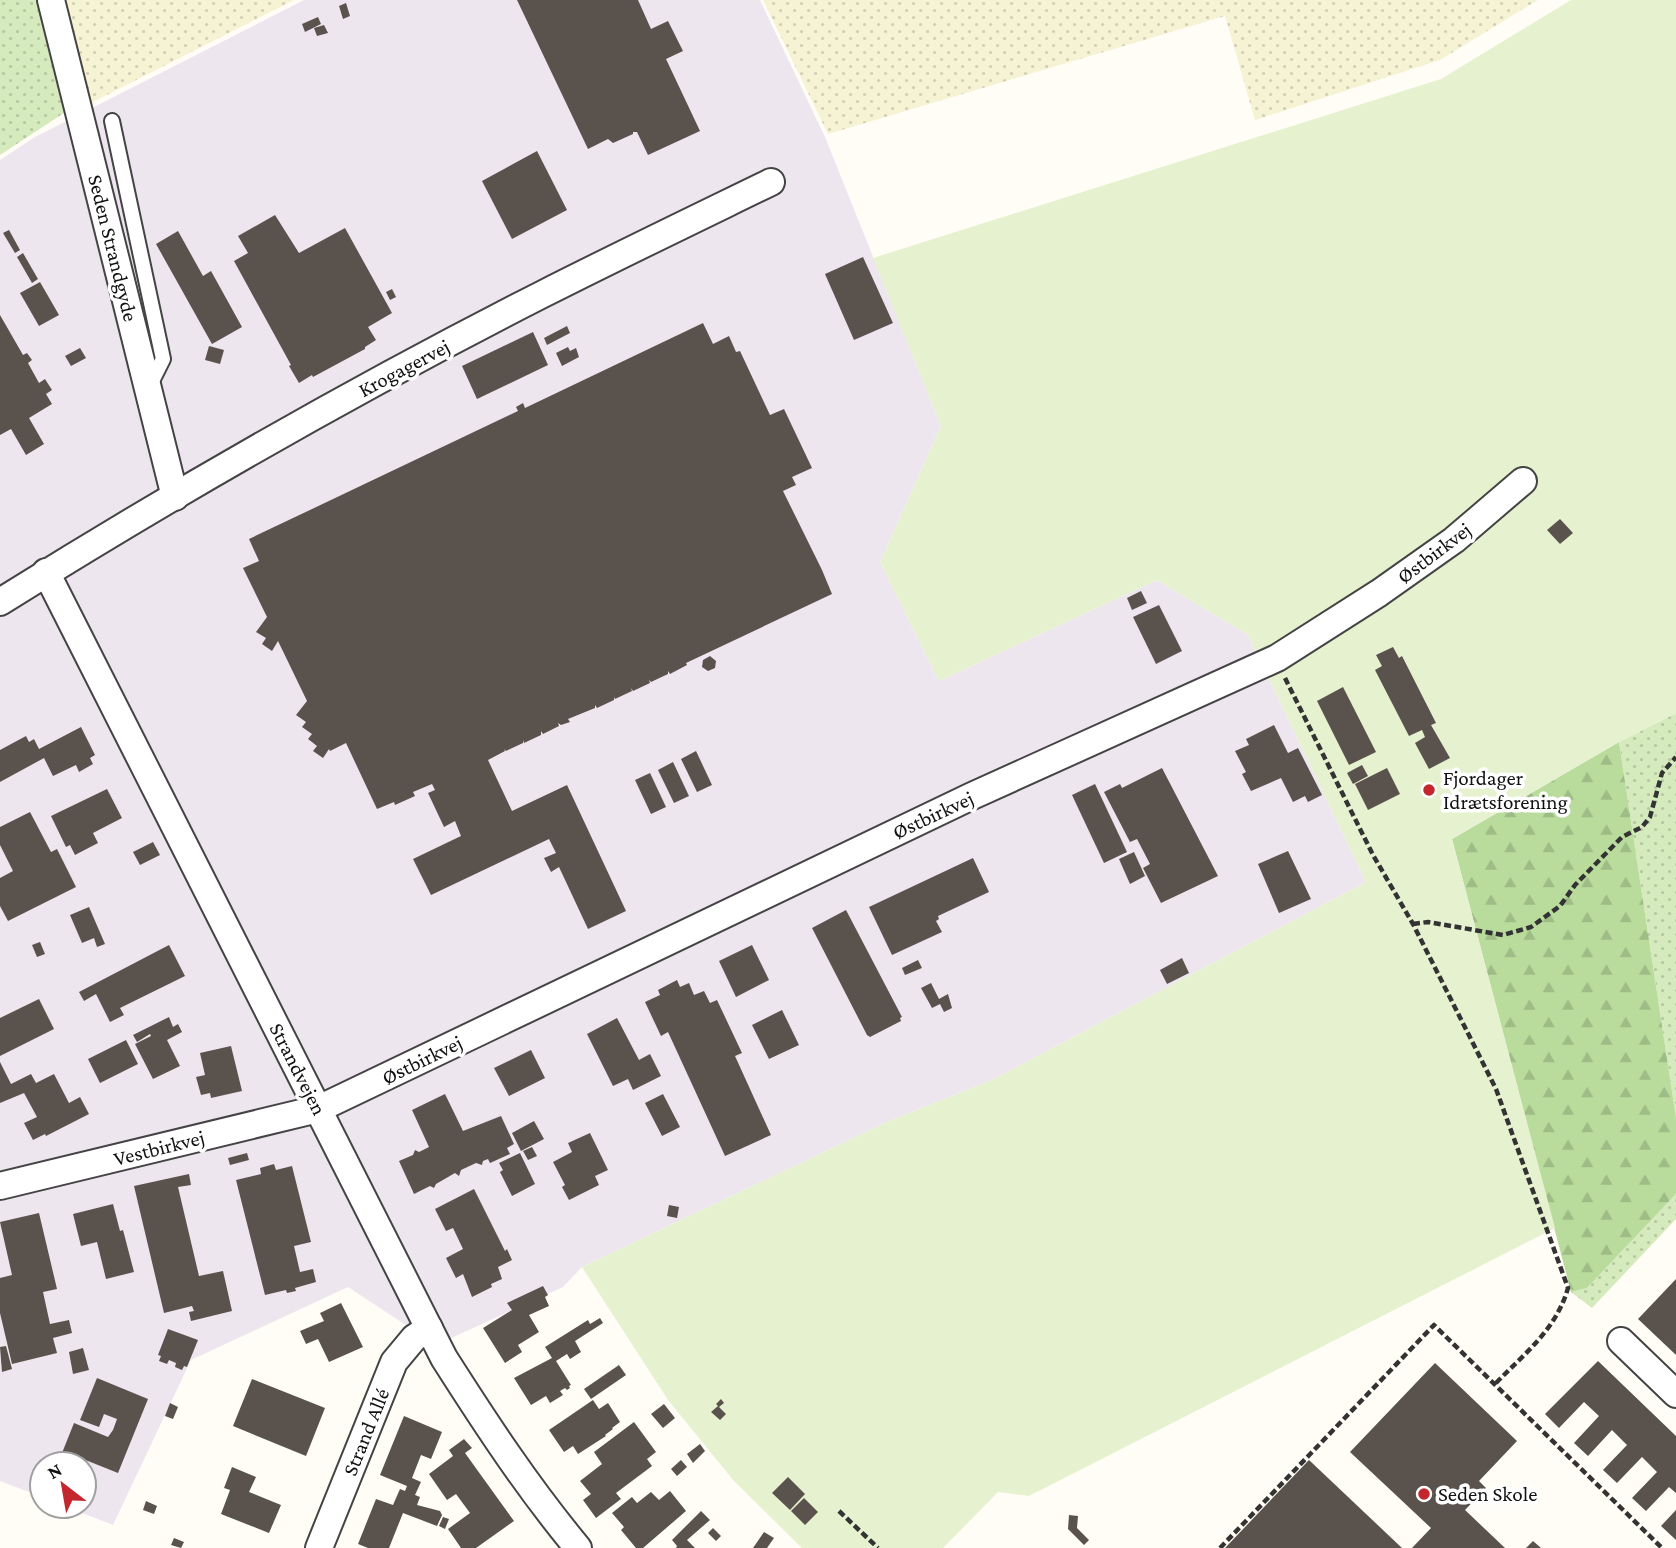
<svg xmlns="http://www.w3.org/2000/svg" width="1676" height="1548" viewBox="0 0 1676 1548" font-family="'Crimson Pro',serif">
  <defs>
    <pattern id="farmland-dots" width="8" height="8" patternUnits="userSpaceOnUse" patternTransform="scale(1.75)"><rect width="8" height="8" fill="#f6f3d4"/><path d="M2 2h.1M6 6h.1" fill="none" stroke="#d2cfb5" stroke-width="1.8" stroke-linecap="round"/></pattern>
    <pattern id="grass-dots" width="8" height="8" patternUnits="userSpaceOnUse" patternTransform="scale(1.75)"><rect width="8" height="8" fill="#d5ebbd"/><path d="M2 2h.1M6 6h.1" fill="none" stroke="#b6c8a1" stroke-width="1.8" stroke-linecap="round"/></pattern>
    <pattern id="forest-firs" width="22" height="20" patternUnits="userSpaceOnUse" patternTransform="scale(1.75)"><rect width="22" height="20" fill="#b9dc9c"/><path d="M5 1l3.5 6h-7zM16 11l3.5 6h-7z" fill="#9ebc85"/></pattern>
  </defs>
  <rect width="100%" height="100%" fill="#fffdf5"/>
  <polygon fill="#eee6ef" points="304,0 760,0 825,137 941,426 880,562 939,681 1157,580 1248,635 1366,882 992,1080 887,1122 582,1267 563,1287 436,1345 348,1287 191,1360 113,1525 64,1506 84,1506 84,1464 42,1464 42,1497 0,1481 0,160 35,137"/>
  <g fill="url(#farmland-dots)">
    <polygon points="59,0 294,0 85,106"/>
    <polygon points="763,0 1538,0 1440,60 1255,120 1225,16 828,134"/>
  </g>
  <g fill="url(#grass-dots)">
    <polygon points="0,0 41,0 70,109 0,155"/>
    <polygon points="1676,713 1676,1118 1619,742"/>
    <polygon points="1676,1194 1676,1219 1592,1308 1571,1292 1587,1288"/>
  </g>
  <polygon fill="url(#forest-firs)" points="1619,742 1676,1118 1676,1194 1587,1288 1571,1292 1452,839"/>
  <polygon fill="#e6f2cf" points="1571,0 1676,0 1676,713 1619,742 1452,839 1555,1228 1029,1496 998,1492 943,1548 802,1548 734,1481 668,1400 582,1267 887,1122 992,1080 1366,882 1248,635 1157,580 939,681 880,562 941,426 873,258 1441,79"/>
  <g fill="#5a524d">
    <polygon points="517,0 638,0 651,29 668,21 683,51 666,59 700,131 648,155 637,132 633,132 633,134 613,143 608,139 588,149"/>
    <polygon points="346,3 350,16 343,19 339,6"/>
    <polygon points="318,17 321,24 305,32 302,24"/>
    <polygon points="324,25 328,33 317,36 314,28"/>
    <polygon points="537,151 567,210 512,239 482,181"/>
    <polygon points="275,215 299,253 345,228 392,313 368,327 376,340 365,347 365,349 313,377 312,375 299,383 289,366 291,365 234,261 248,253 238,236"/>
    <polygon points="9,230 20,250 15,253 3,233"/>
    <polygon points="178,231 203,276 211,271 242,327 212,344 156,244"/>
    <polygon points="23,253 38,279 32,283 17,257"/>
    <polygon points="863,257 893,323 854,340 825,274"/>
    <polygon points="40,282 59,315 39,326 20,293"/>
    <polygon points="392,289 396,297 390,300 386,292"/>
    <polygon points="0,315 23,355 27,353 32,360 28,363 39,383 45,379 52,390 46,394 52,404 29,418 44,444 26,455 11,429 0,435"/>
    <polygon points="703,323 713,344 729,336 736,352 740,351 770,415 784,409 812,468 792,477 796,485 783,491 822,570 832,594 686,663 687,665 670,674 668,671 668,674 651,682 649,680 650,683 633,691 631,688 632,691 615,699 614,697 614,700 597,708 595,705 595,708 568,719 570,722 561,725 558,723 559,726 543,734 541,731 541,735 524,743 523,740 523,743 506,751 504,749 505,751 488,760 512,811 567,785 626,911 588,929 559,867 551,872 544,858 556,853 549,839 431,895 413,859 461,836 455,821 444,827 428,793 435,790 432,784 413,792 415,796 395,805 394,802 377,809 346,743 330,751 329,749 323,758 313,751 317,746 308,739 312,734 302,727 306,722 296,715 307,701 278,641 272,651 262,644 266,638 256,632 267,617 243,568 259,561 249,539 518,411 516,407 523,403 525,408"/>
    <polygon points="567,326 570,333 547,345 544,338"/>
    <polygon points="533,332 548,365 477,399 462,366"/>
    <polygon points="209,346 224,350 220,364 205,360"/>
    <polygon points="568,347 570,351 576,348 579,357 562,366 556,353"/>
    <polygon points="80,348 86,358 71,366 65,356"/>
    <polygon points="1560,519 1573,533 1560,544 1547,530"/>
    <polygon points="1141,591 1147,603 1132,610 1127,598"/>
    <polygon points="1159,605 1182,651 1156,664 1133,617"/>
    <polygon points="1393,647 1399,658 1402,656 1436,723 1431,725 1450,758 1429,769 1415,743 1425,737 1422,730 1409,736 1375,670 1382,666 1376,655"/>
    <polygon points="710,656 716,661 715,668 708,671 702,667 703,660"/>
    <polygon points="1343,687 1376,752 1349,765 1317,701"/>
    <polygon points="1274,725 1288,753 1298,748 1322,795 1308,802 1305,796 1293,802 1281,778 1251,791 1242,774 1246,772 1235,751 1249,745 1246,739"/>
    <polygon points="81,727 95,755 90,758 93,764 79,772 76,765 53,776 44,758 0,782 0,750 26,736 29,742 34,739 39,749"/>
    <polygon points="696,751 712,785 697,792 681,759"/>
    <polygon points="673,762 689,796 674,803 658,770"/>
    <polygon points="1362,765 1368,776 1353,784 1347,773"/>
    <polygon points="1162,768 1218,876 1161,903 1143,868 1150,864 1137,839 1130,842 1104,792 1120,784 1122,788"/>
    <polygon points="1387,768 1400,794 1368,810 1355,784"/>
    <polygon points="650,773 666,807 651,814 635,780"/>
    <polygon points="1095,784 1127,852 1104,863 1072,795"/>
    <polygon points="107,789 122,818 93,833 98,843 75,855 70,845 66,847 51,816"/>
    <polygon points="30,812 51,852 57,849 76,887 8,921 0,906 0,878 13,871 0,845 0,827"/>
    <polygon points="153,842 160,855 140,865 133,852"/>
    <polygon points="1288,851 1311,899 1279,913 1258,864"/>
    <polygon points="1134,852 1145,876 1130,884 1119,859"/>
    <polygon points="973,858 989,892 938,916 939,919 936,921 942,932 892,955 869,907"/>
    <polygon points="89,907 105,944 97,947 94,938 82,943 70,915"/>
    <polygon points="846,910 902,1017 900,1018 901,1021 870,1037 867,1035 812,928"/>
    <polygon points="40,942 45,954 37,957 32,945"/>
    <polygon points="169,945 185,976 120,1008 124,1015 110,1022 96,994 84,1001 79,992"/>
    <polygon points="752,945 769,980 736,997 719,961"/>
    <polygon points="1182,958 1189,973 1167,984 1160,970"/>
    <polygon points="918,960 922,968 905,975 902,968"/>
    <polygon points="677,980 680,987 689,983 694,995 704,991 710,1003 717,1000 742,1053 735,1056 771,1135 725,1156 668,1032 661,1036 645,1002 660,995 658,990"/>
    <polygon points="931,983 939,999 948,994 952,1008 944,1012 940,1004 932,1008 921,988"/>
    <polygon points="39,999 54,1029 0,1056 0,1018"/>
    <polygon points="782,1010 799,1045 769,1059 752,1025"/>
    <polygon points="169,1017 173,1027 178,1024 182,1032 167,1040 180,1066 153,1079 135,1044 151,1036 150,1034 137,1042 133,1035"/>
    <polygon points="617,1018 639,1060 650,1054 661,1076 633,1090 628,1079 613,1086 587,1034"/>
    <polygon points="126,1040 138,1064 100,1083 88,1059"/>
    <polygon points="231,1046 242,1091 211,1098 210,1093 201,1095 196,1077 205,1075 200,1053"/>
    <polygon points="531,1050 545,1078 509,1096 494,1068"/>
    <polygon points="0,1062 11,1084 31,1074 36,1083 54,1074 69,1103 80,1097 89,1114 46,1136 45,1134 33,1140 24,1123 37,1117 24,1093 0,1103"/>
    <polygon points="445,1094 463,1131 501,1116 514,1144 507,1148 510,1154 490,1163 488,1159 483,1161 482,1165 476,1163 461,1170 459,1176 455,1173 436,1184 434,1188 430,1186 414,1194 399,1161 413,1155 415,1150 419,1152 429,1147 412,1110"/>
    <polygon points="663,1094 680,1127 662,1136 645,1103"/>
    <polygon points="534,1121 544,1139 521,1151 512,1133"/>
    <polygon points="590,1133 608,1170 595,1176 599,1185 569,1200 562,1187 565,1185 553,1162 572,1152 568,1143"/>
    <polygon points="532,1147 537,1156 528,1160 523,1151"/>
    <polygon points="247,1153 249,1160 230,1165 228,1158"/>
    <polygon points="520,1153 535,1184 512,1196 500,1172 503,1170 499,1163"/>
    <polygon points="274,1164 276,1170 292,1166 311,1242 294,1246 300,1272 313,1269 316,1282 295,1288 296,1291 287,1293 286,1290 265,1295 236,1180 261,1174 260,1168"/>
    <polygon points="189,1174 191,1185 178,1187 199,1276 223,1271 232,1311 191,1321 189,1312 194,1311 192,1306 164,1313 134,1186"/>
    <polygon points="474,1189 505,1251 507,1249 512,1260 498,1267 502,1279 491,1284 492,1287 472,1297 463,1274 456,1278 446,1258 463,1249 453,1228 446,1231 435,1209"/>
    <polygon points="113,1204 120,1231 123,1230 134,1272 106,1279 97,1242 81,1246 73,1214"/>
    <polygon points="669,1205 679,1207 677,1218 667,1216"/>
    <polygon points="39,1213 57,1289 43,1292 50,1324 69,1320 72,1333 53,1338 57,1353 12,1364 0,1313 0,1278 12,1275 0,1222"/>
    <polygon points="1676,1279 1676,1355 1638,1319"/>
    <polygon points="543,1286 548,1295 545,1297 549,1306 529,1315 539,1332 518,1345 522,1352 505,1363 483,1328 512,1310 507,1303"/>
    <polygon points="341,1303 363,1347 329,1362 318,1339 306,1344 300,1331 324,1321 320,1313"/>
    <polygon points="600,1318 603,1323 575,1341 581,1352 570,1359 567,1354 556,1361 571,1385 569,1386 570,1388 567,1390 565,1388 560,1391 563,1395 550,1403 546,1396 531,1405 514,1378 552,1358 545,1347 588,1320 590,1324"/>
    <polygon points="168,1329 198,1340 187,1367 184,1366 182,1370 175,1367 176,1363 169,1360 167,1364 159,1361 161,1356 158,1355"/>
    <polygon points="6,1346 12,1369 2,1372 0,1347"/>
    <polygon points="83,1348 89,1370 73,1374 69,1352"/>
    <polygon points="1598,1361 1676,1436 1676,1493 1669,1487 1646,1511 1632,1498 1657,1472 1642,1457 1617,1483 1603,1470 1627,1445 1612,1430 1588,1456 1574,1443 1599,1416 1584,1402 1559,1428 1545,1414"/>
    <polygon points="1435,1363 1517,1441 1479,1481 1486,1488 1465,1510 1505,1548 1412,1548 1431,1528 1350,1452"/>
    <polygon points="619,1365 626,1375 591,1399 584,1389"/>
    <polygon points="97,1378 148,1399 118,1473 83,1459 81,1464 75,1464 60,1458 74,1423 108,1437 113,1430 117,1419 104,1414 99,1427 80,1420"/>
    <polygon points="252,1379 325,1408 306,1456 233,1426"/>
    <polygon points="721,1399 724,1403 719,1407 726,1414 720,1420 711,1412 718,1406 716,1404"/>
    <polygon points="593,1400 599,1409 608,1403 620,1422 612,1428 613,1429 605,1435 606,1436 578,1454 573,1446 564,1452 549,1430"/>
    <polygon points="170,1403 178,1407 173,1419 165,1416"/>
    <polygon points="664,1404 675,1418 663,1428 651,1414"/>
    <polygon points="404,1416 442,1432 431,1459 421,1455 412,1478 421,1482 415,1495 420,1497 417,1505 440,1511 442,1515 437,1526 403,1513 389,1548 368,1548 358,1544 376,1499 393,1505 400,1489 405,1491 407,1486 380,1475"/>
    <polygon points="634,1422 656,1452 647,1459 652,1466 616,1493 621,1499 596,1518 583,1500 591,1494 580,1481 602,1464 594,1452"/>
    <polygon points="464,1439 472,1448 465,1453 514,1521 476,1548 461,1548 448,1529 470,1513 456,1494 447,1500 429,1474 453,1456 449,1450"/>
    <polygon points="700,1444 705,1451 693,1463 687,1454"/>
    <polygon points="681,1460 687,1467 677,1476 671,1469"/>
    <polygon points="1309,1460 1402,1548 1225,1548"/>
    <polygon points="232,1467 256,1477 249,1492 281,1505 269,1533 221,1514 230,1490 224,1488"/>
    <polygon points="788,1477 805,1494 790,1510 772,1493"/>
    <polygon points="670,1491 686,1511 643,1548 636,1548 621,1530 624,1527 612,1513 632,1497 637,1503 651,1492 659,1500"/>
    <polygon points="804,1498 818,1512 805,1525 791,1511"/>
    <polygon points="146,1501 157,1506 154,1514 143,1510"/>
    <polygon points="1676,1510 1676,1540 1661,1526"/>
    <polygon points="701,1511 710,1520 687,1540 695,1548 676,1548 677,1546 672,1540"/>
    <polygon points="1069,1515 1078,1516 1077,1528 1089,1540 1084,1545 1068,1529"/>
    <polygon points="443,1517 449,1519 445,1529 439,1526"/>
    <polygon points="713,1528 721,1536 716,1541 708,1533"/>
    <polygon points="764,1532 774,1538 767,1548 753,1548"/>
    <polygon points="174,1538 184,1542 181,1548 171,1545"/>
    <polygon points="1533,1541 1541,1548 1526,1548"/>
  </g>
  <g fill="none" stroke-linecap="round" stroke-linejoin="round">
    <g stroke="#444" stroke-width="18">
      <polyline id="service" points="112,121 163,359 149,387"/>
    </g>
    <g stroke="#444" stroke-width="30">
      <g id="minor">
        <polyline points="51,0 175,497"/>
        <path d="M46 572 444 1358C486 1424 528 1488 578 1548"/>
        <path d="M0 602C176 492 358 388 543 294 618 256 695 219 771 182"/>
        <polyline points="0,1186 318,1109 333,1102 972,796 1277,658 1379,593 1454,540 1523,481"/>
        <polyline points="1621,1341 1676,1394"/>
        <polyline points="319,1548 394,1362 414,1338 429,1328"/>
      </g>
    </g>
    <g stroke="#333" stroke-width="4.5" stroke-dasharray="7 3.5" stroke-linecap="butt">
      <path d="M1285 678 1373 855 1413 924 1496 1089 1568 1288C1556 1330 1524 1354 1495 1384"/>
      <polyline points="1413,924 1428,922 1503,935 1531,927 1560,906 1575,885 1622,837 1642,827 1650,817 1662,773 1676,757"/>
      <polyline points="839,1511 878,1548"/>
      <polyline points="1220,1548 1434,1325 1662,1548"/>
    </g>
    <use href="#service" stroke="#fff" stroke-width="14"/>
    <use href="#minor" stroke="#fff" stroke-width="26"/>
  </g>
  <g fill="#c4262e" stroke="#fff" stroke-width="2.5">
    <circle cx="1429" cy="790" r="7"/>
    <circle cx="1424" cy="1494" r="7"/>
  </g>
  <g text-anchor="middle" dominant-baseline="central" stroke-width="7" stroke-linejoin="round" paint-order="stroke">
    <g font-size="21" fill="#111" stroke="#fff">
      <text transform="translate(113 248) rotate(76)">Seden Strandgyde</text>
      <text transform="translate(404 368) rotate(-28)">Krogagervej</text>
      <text transform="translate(1434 553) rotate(-37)">Østbirkvej</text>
      <text transform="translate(933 815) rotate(-25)">Østbirkvej</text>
      <text transform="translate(422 1060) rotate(-26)">Østbirkvej</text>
      <text transform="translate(298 1069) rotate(63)">Strandvejen</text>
      <text transform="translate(159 1148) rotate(-14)">Vestbirkvej</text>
      <text transform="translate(366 1432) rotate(-68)">Strand Allé</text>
    </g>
    <g font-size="21" fill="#111" stroke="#fff" text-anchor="start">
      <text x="1443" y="778">Fjordager<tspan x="1443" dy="24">Idrætsforening</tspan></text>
      <text x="1438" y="1494">Seden Skole</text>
    </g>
  </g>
  <g transform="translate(63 1485) rotate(329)"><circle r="33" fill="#ffffff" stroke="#a0a0a0" stroke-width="2"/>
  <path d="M0-5L12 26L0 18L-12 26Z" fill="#c4262e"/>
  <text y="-10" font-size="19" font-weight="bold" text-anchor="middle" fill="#111111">N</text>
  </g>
</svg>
